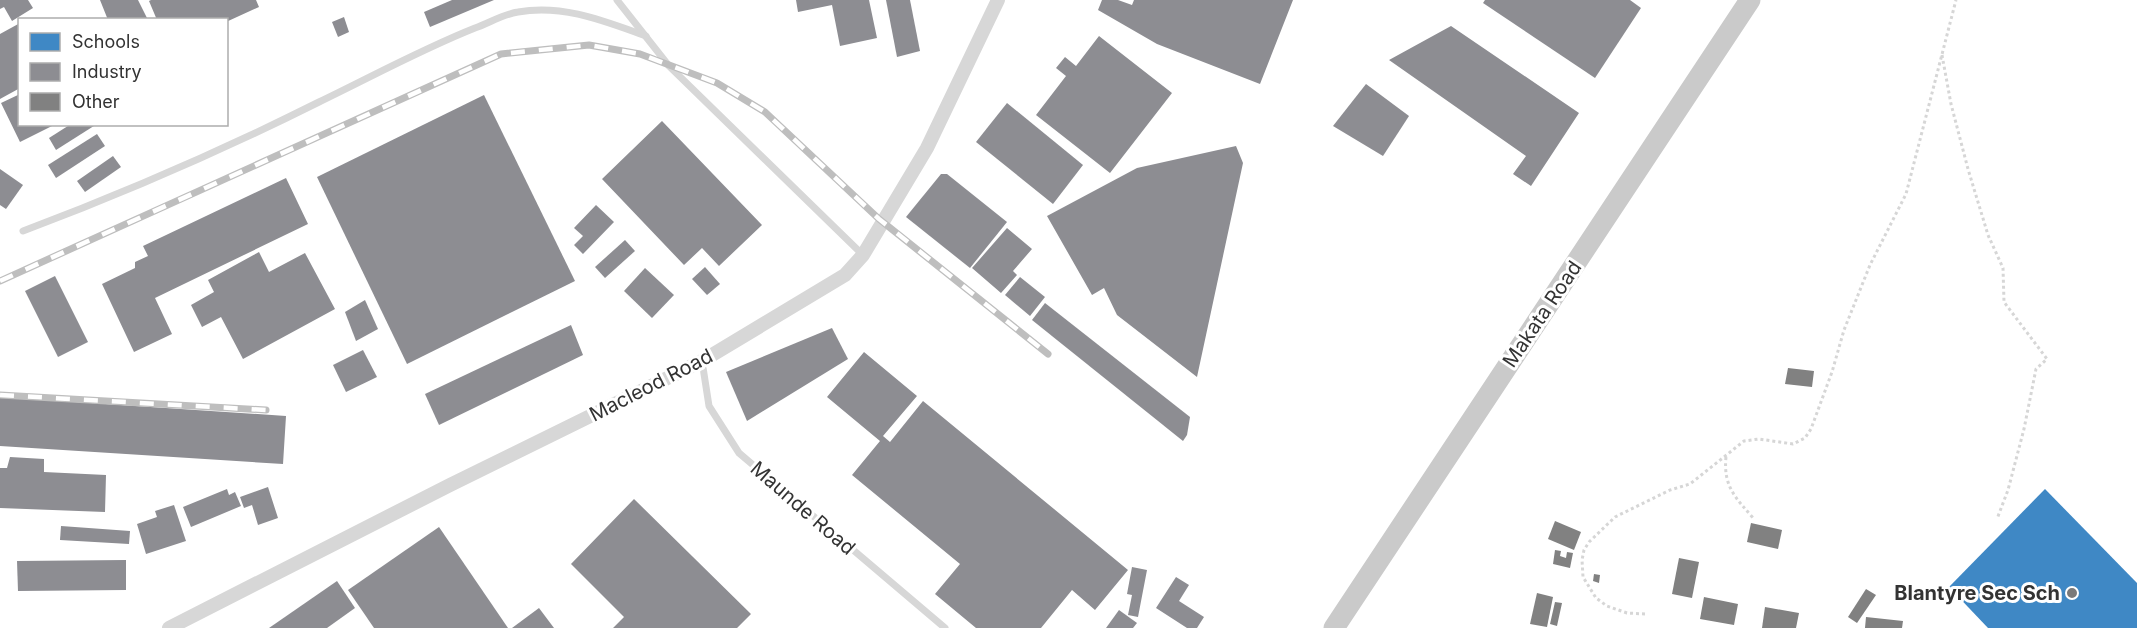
<svg xmlns="http://www.w3.org/2000/svg" width="2137" height="628" viewBox="0 0 2137 628" font-family="Inter,sans-serif">
  <rect width="100%" height="100%" fill="#fff"/>
  <polygon fill="#3f88c5" points="2045,489 2137,583 2137,628 1988,628 1949,587"/>
  <g fill="#8d8d92">
    <polygon points="0,0 28,0 33,8 12,21 4,7 0,9"/>
    <polygon points="100,0 138,0 148,20 108,20"/>
    <polygon points="151,0 256,0 259,7 226,22 226,20 157,20 149,1"/>
    <polygon points="452,0 494,0 430,27 424,12"/>
    <polygon points="796,0 869,0 877,38 840,46 832,5 798,12"/>
    <polygon points="886,0 910,0 920,51 897,57"/>
    <polygon points="1102,0 1118,0 1132,5 1134,0 1293,0 1260,84 1157,44 1098,10"/>
    <polygon points="1485,0 1630,0 1641,8 1595,78 1483,3"/>
    <polygon points="344,17 349,32 338,37 332,22"/>
    <polygon points="20,23 20,88 0,99 0,34"/>
    <polygon points="1451,26 1579,113 1531,186 1513,174 1526,156 1389,60"/>
    <polygon points="1099,36 1172,93 1110,173 1036,115 1066,76 1056,68 1065,57 1076,66"/>
    <polygon points="1366,84 1409,116 1383,156 1333,126"/>
    <polygon points="20,94 20,124 56,124 20,142 1,103"/>
    <polygon points="484,95 575,281 407,364 317,177"/>
    <polygon points="1007,103 1083,165 1053,204 976,142"/>
    <polygon points="662,121 762,225 719,266 702,248 684,265 602,179"/>
    <polygon points="71,124 97,124 56,150 49,138"/>
    <polygon points="97,134 105,146 56,178 48,165"/>
    <polygon points="1236,146 1243,163 1197,377 1117,315 1104,288 1092,295 1047,216 1137,168"/>
    <polygon points="113,156 121,167 85,192 77,181"/>
    <polygon points="0,169 23,185 6,209 0,205"/>
    <polygon points="941,174 947,174 1007,222 970,268 906,217"/>
    <polygon points="286,178 308,224 155,298 172,334 134,352 102,284 135,268 135,262 148,256 143,246"/>
    <polygon points="596,205 614,222 583,254 574,245 583,236 574,228"/>
    <polygon points="1007,228 1032,249 1013,271 1017,275 1001,293 972,268"/>
    <polygon points="625,240 635,251 605,278 595,267"/>
    <polygon points="259,252 269,272 305,253 335,309 243,359 221,317 202,327 191,305 214,292 208,280"/>
    <polygon points="705,267 720,284 707,295 692,279"/>
    <polygon points="645,268 674,295 652,318 624,291"/>
    <polygon points="55,276 88,342 58,357 25,291"/>
    <polygon points="1020,277 1045,297 1030,316 1005,295"/>
    <polygon points="365,300 378,329 356,341 345,312"/>
    <polygon points="1045,303 1190,417 1187,435 1183,441 1032,320"/>
    <polygon points="571,325 583,355 439,425 425,394"/>
    <polygon points="832,328 848,359 747,421 726,372"/>
    <polygon points="363,350 377,377 346,392 333,365"/>
    <polygon points="864,352 917,396 883,436 890,442 923,401 1128,570 1095,610 1072,590 1041,628 976,628 935,594 960,564 852,475 880,441 827,397"/>
    <polygon points="0,397 286,416 283,464 0,446"/>
    <polygon points="10,457 44,459 44,472 106,475 105,512 0,508 0,468 7,468"/>
    <polygon points="268,487 278,518 258,525 252,505 244,508 240,497"/>
    <polygon points="227,489 229,495 235,492 241,506 191,527 183,507"/>
    <polygon points="634,499 751,614 737,628 613,628 624,617 571,564"/>
    <polygon points="174,505 186,541 146,554 137,524 157,517 155,511"/>
    <polygon points="61,526 130,531 129,544 60,540"/>
    <polygon points="439,527 508,628 374,628 348,590"/>
    <polygon points="126,560 126,590 18,591 17,561"/>
    <polygon points="1132,567 1147,570 1138,617 1128,615 1132,595 1127,594"/>
    <polygon points="1176,577 1189,585 1179,601 1204,617 1197,628 1187,628 1156,608"/>
    <polygon points="337,581 355,608 327,628 269,628"/>
    <polygon points="539,608 554,628 512,628"/>
    <polygon points="1119,610 1137,623 1133,628 1106,628"/>
  </g>
  <g fill="#818181">
    <polygon points="1788,368 1814,371 1812,387 1785,384"/>
    <polygon points="1555,521 1581,532 1574,550 1548,539"/>
    <polygon points="1751,523 1782,530 1778,549 1747,542"/>
    <polygon points="1555,550 1561,551 1560,556 1566,558 1567,552 1573,553 1570,568 1553,564"/>
    <polygon points="1679,558 1699,562 1692,598 1672,594"/>
    <polygon points="1594,574 1600,575 1599,583 1593,581"/>
    <polygon points="1866,589 1876,595 1857,623 1848,617"/>
    <polygon points="1537,593 1553,597 1547,627 1530,624"/>
    <polygon points="1704,597 1738,604 1734,625 1700,619"/>
    <polygon points="1555,602 1562,603 1557,626 1550,624"/>
    <polygon points="1765,607 1799,613 1796,628 1762,628"/>
    <polygon points="1866,617 1903,621 1902,628 1865,628"/>
  </g>
  <g fill="none" stroke-linecap="round" stroke-linejoin="round">
    <g stroke="#d6d6d6" stroke-width="3" stroke-dasharray="3 3" stroke-linecap="butt">
      <polyline points="1942,55 1951,104 1968,169 1988,235 2003,268 2004,302 2047,359 2036,369 2024,429 2008,490 1997,519"/>
      <path d="M1726 457C1723 487 1736 498 1754 519"/>
      <polyline points="1645,614 1627,613 1607,606 1596,598 1583,577 1582,560 1584,550 1589,542 1615,517 1670,490 1690,484 1744,441 1759,439 1793,444 1805,438 1811,429 1832,372 1844,330 1870,265 1906,194 1956,0"/>
    </g>
    <g stroke="#d7d7d7" stroke-width="7">
      <polyline points="617,0 669,66 863,255"/>
      <path d="M23 231C124 193 223 150 319 102 371 77 422 49 475 28 489 23 504 14 518 12 563 4 604 21 646 36"/>
      <polyline points="702,361 709,406 739,453 945,628"/>
    </g>
    <polyline stroke="#d7d7d7" stroke-width="14" points="169,628 450,485 702,361 845,275 863,255 927,148 998,0"/>
    <polyline stroke="#cacaca" stroke-width="21" points="1334,628 1750,0"/>
    <g stroke="#bebebe" stroke-width="7">
      <g id="rail">
        <polyline points="0,281 501,54 589,45 640,54 717,83 765,112 879,219 1048,354"/>
        <polyline points="0,395 266,410"/>
      </g>
    </g>
    <use href="#rail" stroke="#fff" stroke-width="4.5" stroke-dasharray="14" stroke-linecap="butt"/>
  </g>
  <circle fill="#7a7a7a" stroke="#fff" stroke-width="2" cx="2072" cy="593" r="6"/>
  <g text-anchor="middle" dominant-baseline="central" stroke-width="6" stroke-linejoin="round" paint-order="stroke">
    <g font-size="20" fill="#333" stroke="#fff">
      <text transform="translate(1542 314) rotate(-56)">Makata Road</text>
      <text transform="translate(651 385) rotate(-27)">Macleod Road</text>
      <text transform="translate(803 508) rotate(41)">Maunde Road</text>
    </g>
    <g font-size="20" font-weight="bold" fill="#333" stroke="#fff" text-anchor="end">
      <text x="2060" y="593">Blantyre Sec Sch</text>
    </g>
  </g>
  <rect x="18" y="18" width="210" height="108" fill="#ffffff" stroke="#adadad" stroke-width="1.5"/>
  <rect x="30" y="33" width="30" height="18" fill="#3f88c5" stroke="#adadad" stroke-width="1.5"/>
  <text x="72" y="48" font-size="18" fill="#333333">Schools</text>
  <rect x="30" y="63" width="30" height="18" fill="#8d8d92" stroke="#adadad" stroke-width="1.5"/>
  <text x="72" y="78" font-size="18" fill="#333333">Industry</text>
  <rect x="30" y="93" width="30" height="18" fill="#818181" stroke="#adadad" stroke-width="1.5"/>
  <text x="72" y="108" font-size="18" fill="#333333">Other</text>
</svg>
